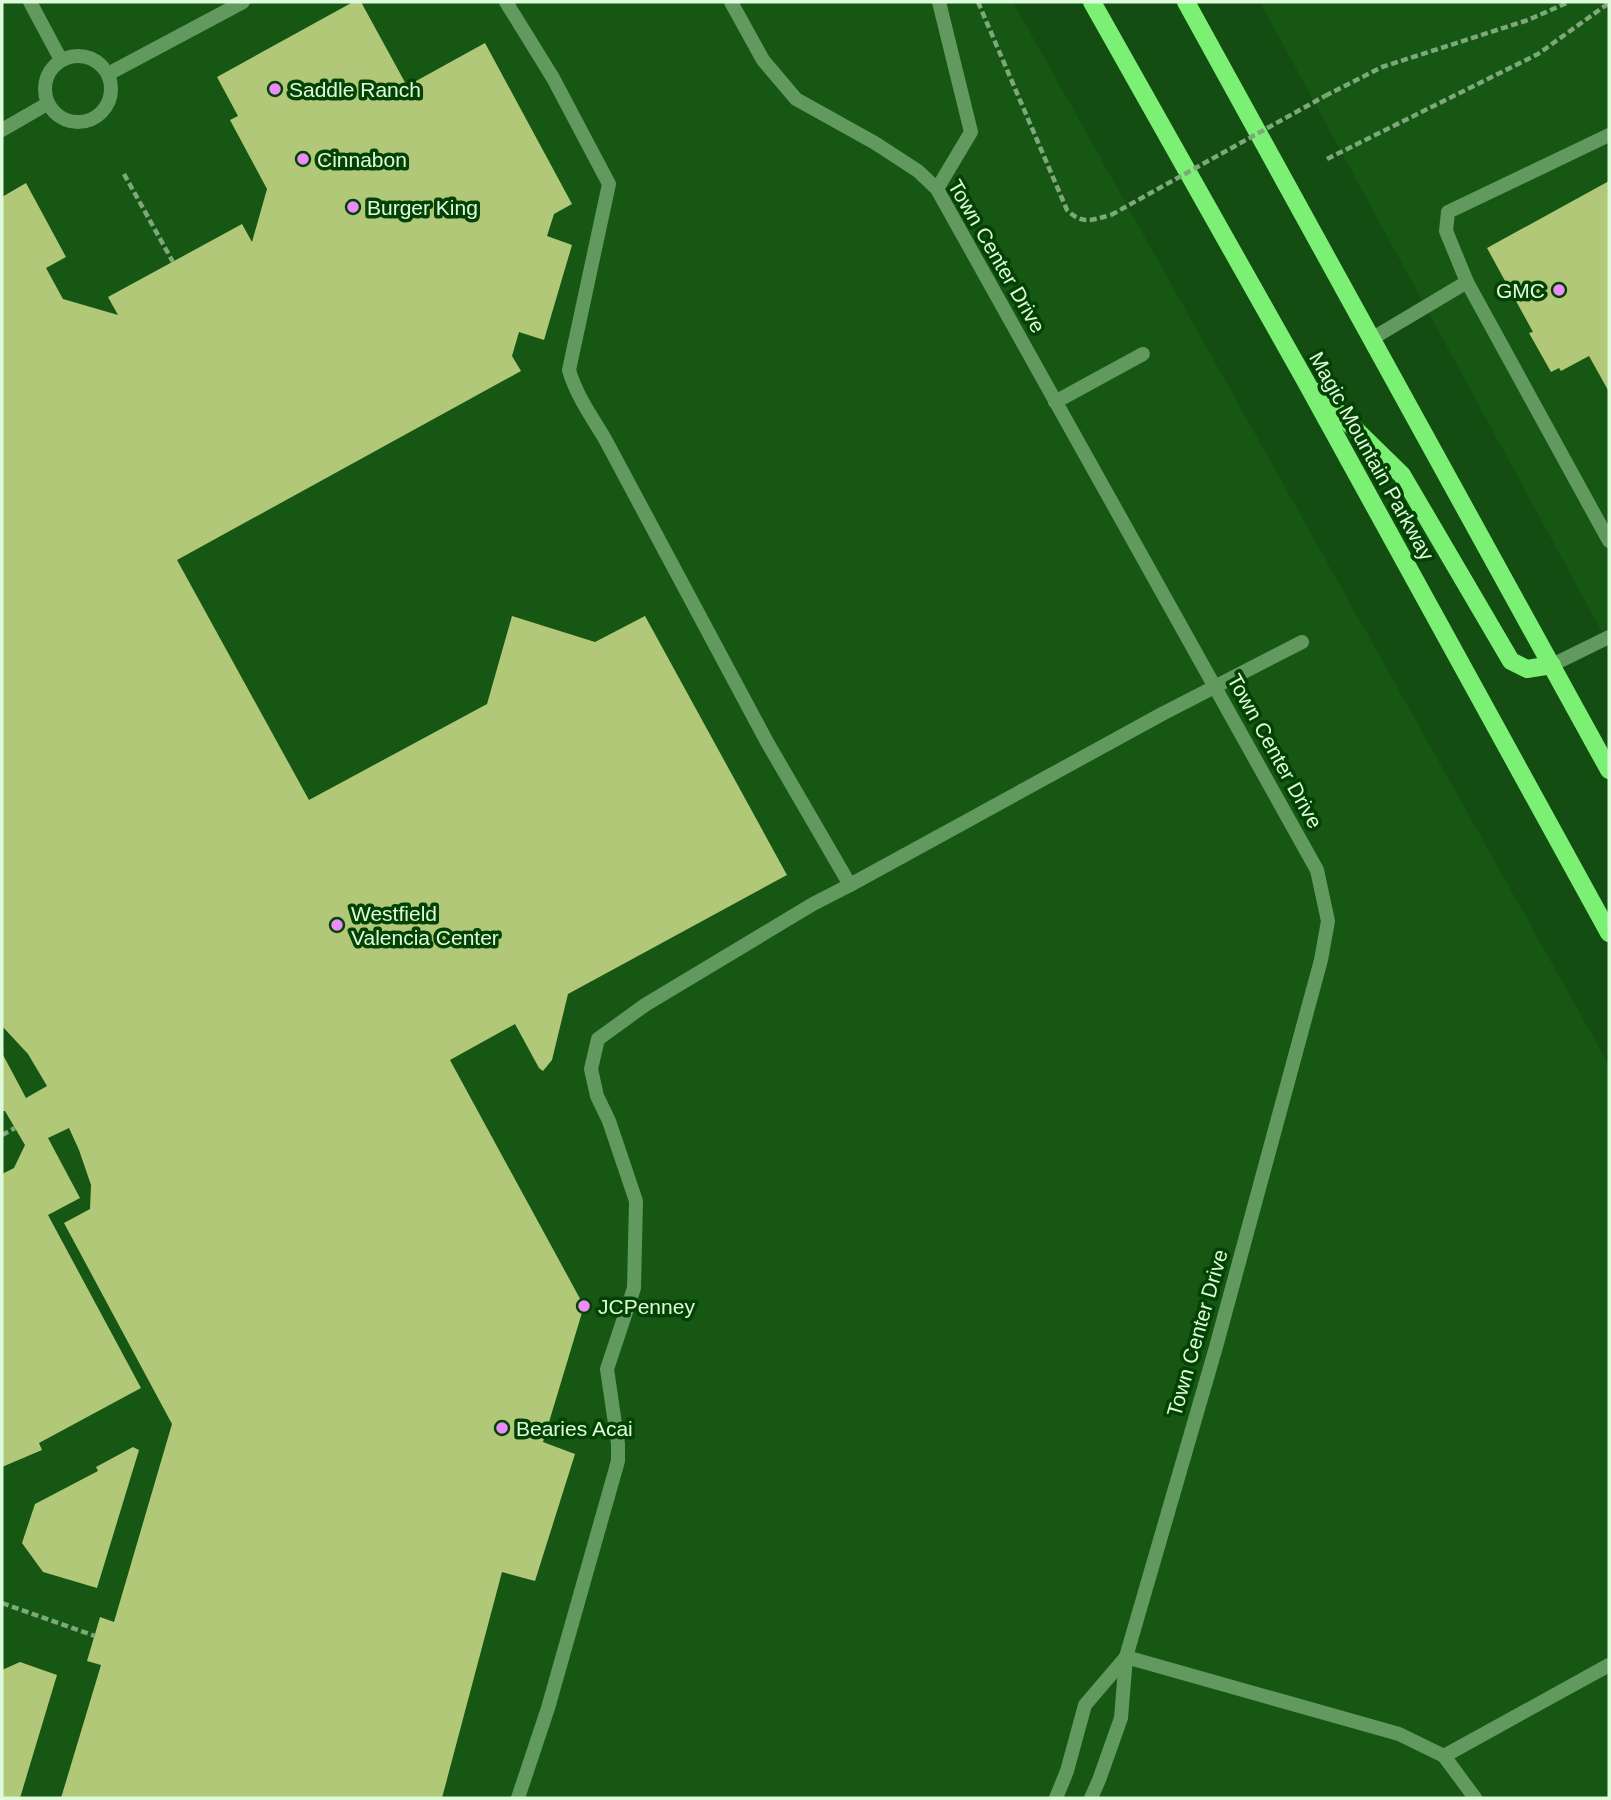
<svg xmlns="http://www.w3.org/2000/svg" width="1611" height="1800" viewBox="0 0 1611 1800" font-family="Helvetica,sans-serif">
  <rect width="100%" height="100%" fill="#134d11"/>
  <g fill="#165713">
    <polygon points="2,2 1013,2 1609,1065 1609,1798 2,1798"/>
    <polygon points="1260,2 1609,2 1609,645"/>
  </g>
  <g fill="#b0c878">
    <polygon points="353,2 361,2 407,86 485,43 572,204 554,214 547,236 572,245 544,340 519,332 512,356 521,371 177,560 309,800 487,704 512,616 595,642 645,616 787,875 568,994 552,1060 543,1071 539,1068 515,1024 450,1060 584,1306 543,1442 575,1454 535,1581 502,1572 442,1798 61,1798 101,1665 87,1661 100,1617 114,1622 172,1424 64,1223 90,1209 91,1185 79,1150 69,1128 48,1138 80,1198 48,1215 141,1388 39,1443 42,1450 2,1467 2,1174 14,1168 25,1145 5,1111 2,1111 2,1053 26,1098 47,1086 28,1054 2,1026 2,197 26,183 66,257 46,268 63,299 118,315 108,297 242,224 252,242 267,189 230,120 238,116 217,77"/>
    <polygon points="1609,181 1609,392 1589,356 1561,371 1559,368 1551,372 1529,333 1533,332 1487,248"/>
    <polygon points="133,1447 139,1450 97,1588 43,1572 22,1543 35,1504 98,1471 96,1467"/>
    <polygon points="20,1662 57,1675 20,1798 2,1798 2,1670"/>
  </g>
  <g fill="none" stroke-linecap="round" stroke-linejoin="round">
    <g stroke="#7da87a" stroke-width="4.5" stroke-dasharray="7 3.5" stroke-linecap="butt">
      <path d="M978 2 1067 210C1082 225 1092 220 1111 215"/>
      <polyline points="1325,96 1382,67 1528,20 1569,2"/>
      <polyline points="1327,159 1538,54 1609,3"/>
      <polyline points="124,174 173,262"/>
      <polyline points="2,1135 15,1128"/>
      <polyline points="2,1603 95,1636"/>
    </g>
    <g stroke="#62995e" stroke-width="14">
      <path d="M506 2 553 78 609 184 569 370C576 395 592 417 605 439L767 742 850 885 813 904 645 1005 598 1039 591 1069 597 1096 609 1121 636 1201 634 1288 607 1369 618 1444V1461L548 1708 518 1798"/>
      <polyline points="731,2 763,60 796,99 875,143 918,171 937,189 1317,870 1328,921 1321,960 1216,1347 1126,1657 1121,1718 1099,1780 1091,1798"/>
      <polyline points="2,130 47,104"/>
      <polyline points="937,189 971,132 939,2"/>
      <polyline points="1467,282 1446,231 1448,212 1609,135"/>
      <polyline points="1373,338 1467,282 1609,541"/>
      <polyline points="1055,402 1143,354"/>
      <polyline points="1552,665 1609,637"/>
      <polyline points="850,885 1162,714 1302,642"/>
      <polyline points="1444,1756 1609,1665"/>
      <polyline points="1056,1798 1067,1771 1085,1705 1126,1657"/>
    </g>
    <g stroke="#62995e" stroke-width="14">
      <polyline points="30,2 61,60"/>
      <circle cx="78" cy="89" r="33"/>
      <polyline points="108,74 243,2"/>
      <polyline points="1126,1657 1399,1734 1444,1756 1475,1798"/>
    </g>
    <g stroke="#7bf074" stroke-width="18">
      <polyline points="1092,2 1305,380 1609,933"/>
      <polyline points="1186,2 1609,770"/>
      <polyline points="1317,392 1402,475 1511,661 1527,669 1552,665"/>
    </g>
    <polyline stroke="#7da87a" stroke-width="4.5" stroke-dasharray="7 3.5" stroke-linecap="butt" points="1111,215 1325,96"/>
  </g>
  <g fill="#ec8cfa" stroke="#044203" stroke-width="2.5">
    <circle cx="275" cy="89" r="7"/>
    <circle cx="303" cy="159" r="7"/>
    <circle cx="353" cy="207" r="7"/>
    <circle cx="1559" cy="290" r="7"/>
    <circle cx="337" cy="925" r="7"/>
    <circle cx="584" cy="1306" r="7"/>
    <circle cx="502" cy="1428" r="7"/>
  </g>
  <g text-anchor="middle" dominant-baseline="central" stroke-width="7" stroke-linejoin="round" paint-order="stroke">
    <g font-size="21" fill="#defcdb" stroke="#044203" text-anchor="start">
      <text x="289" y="89">Saddle Ranch</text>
      <text x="317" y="159">Cinnabon</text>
      <text x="367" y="207">Burger King</text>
      <text x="1545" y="290" text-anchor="end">GMC</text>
      <text x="351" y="913">Westfield<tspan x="351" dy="24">Valencia Center</tspan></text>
      <text x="598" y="1306">JCPenney</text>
      <text x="516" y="1428">Bearies Acai</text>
    </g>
    <g font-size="21" fill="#defcdb" stroke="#044203">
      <text transform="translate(997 256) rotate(60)">Town Center Drive</text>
      <text transform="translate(1372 456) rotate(61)">Magic Mountain Parkway</text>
      <text transform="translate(1275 751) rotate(61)">Town Center Drive</text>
      <text transform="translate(1197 1333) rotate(-74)">Town Center Drive</text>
    </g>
  </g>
  <rect width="1611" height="1800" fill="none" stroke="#defcdb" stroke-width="7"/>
</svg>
